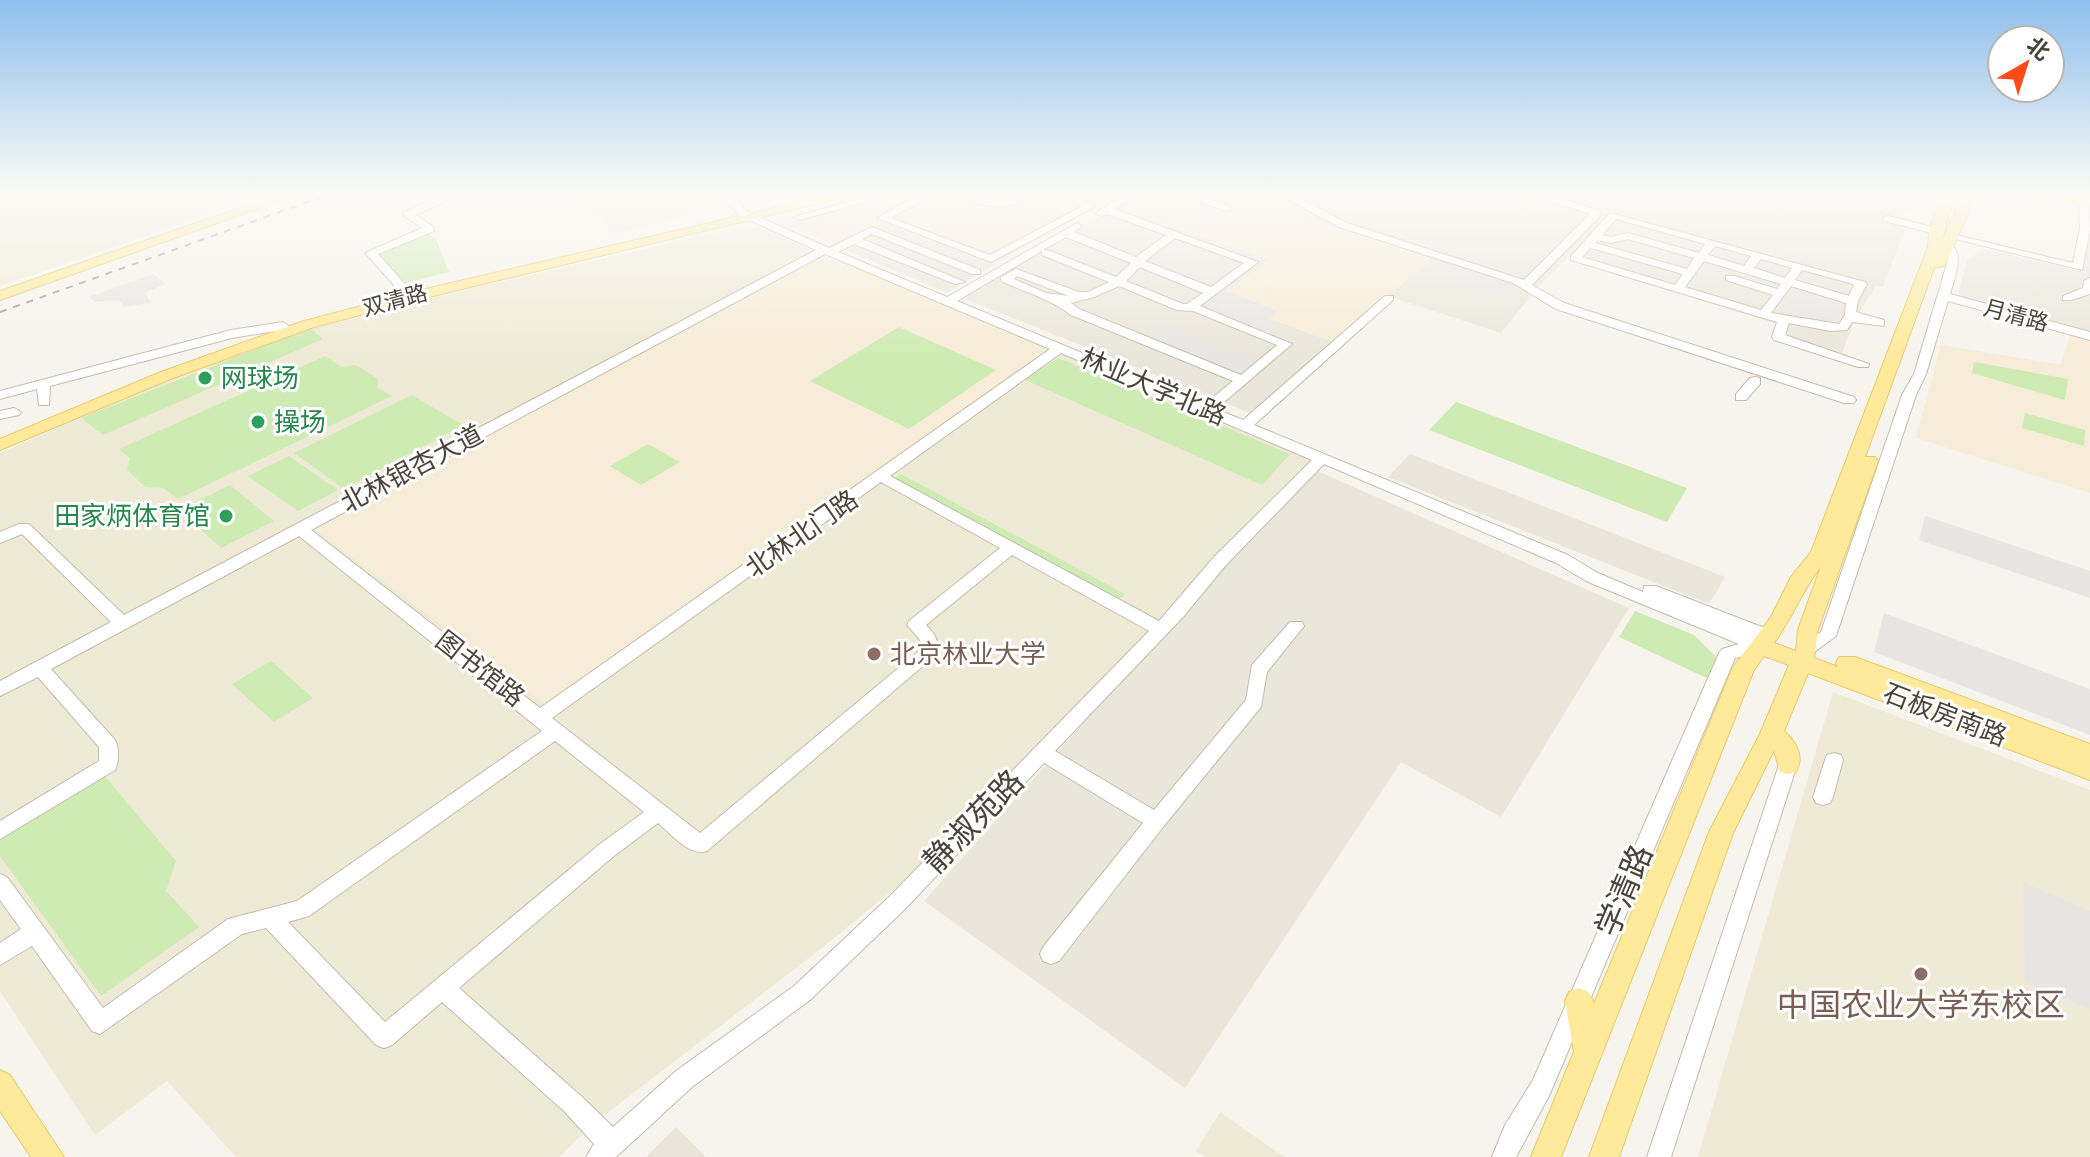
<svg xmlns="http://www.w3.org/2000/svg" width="2090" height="1157" viewBox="0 0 2090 1157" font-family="'Varela Round','Noto Sans SC',sans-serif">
  <rect width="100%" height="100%" fill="#f6f4ec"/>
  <g fill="#eae6da">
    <polygon points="1307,194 1547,194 1612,214 1538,287 1501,333 1388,296 1429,262 1339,226 1310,221 1296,201"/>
    <polygon points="1551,194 1917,194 1911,211 1907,210 1903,216 1909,218 1883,287 1876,286 1856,318 1839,360 1786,342 1778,324 1568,260 1615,213"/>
    <polygon points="1116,207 1270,260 1227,291 1279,311 1271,319 1333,342 1250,413 961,297"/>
    <polygon points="882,222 994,265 947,293 835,245"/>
    <polygon points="2090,234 2090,331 1958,296 1967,260 1985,249 2083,272"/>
    <polygon points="1410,454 1725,577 1709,604 1388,477"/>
    <polygon points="1317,471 1629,608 1501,817 1401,762 1185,1088 924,901 1225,565"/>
    <polygon points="676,1127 706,1157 646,1157"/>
  </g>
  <g fill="#f7ecd7">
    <polygon points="584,194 711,194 721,205 713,211 612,234"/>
    <polygon points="873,194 1117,194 994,265 882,222 835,245 773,219"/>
    <polygon points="1137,194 1274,194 1296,201 1310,221 1339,226 1430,255 1429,262 1333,342 1270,318 1278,311 1226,291 1269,260 1116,207"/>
    <polygon points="825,256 1053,350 546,704 314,528"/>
    <polygon points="2070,335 2090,341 2090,493 1916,438 1941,345 2061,365"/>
  </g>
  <g fill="#efead6">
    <polygon points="0,194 266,194 0,286"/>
    <polygon points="758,227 825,256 315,529 546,704 1053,350 1323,457 927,862 822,948 593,1124 559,1157 236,1157 167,1081 95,1135 0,991 0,453 192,369 282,336 460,291 737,228"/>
    <polygon points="1833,692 2090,790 2090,1157 1698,1157"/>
    <polygon points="1220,1112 1284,1157 1204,1157 1196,1151"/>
  </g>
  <g fill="#ceebb4">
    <polygon points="428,235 436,239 449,272 406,283 379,254"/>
    <polygon points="899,327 996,370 909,429 810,381"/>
    <polygon points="310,328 323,339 103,435 81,418"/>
    <polygon points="325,356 342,367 356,365 378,379 378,388 392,396 178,499 163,488 145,487 127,470 130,458 119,449"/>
    <polygon points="1058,358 1290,454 1262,485 1025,380"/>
    <polygon points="1974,362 2068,379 2065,400 1972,373"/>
    <polygon points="412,395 463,425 344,489 294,453"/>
    <polygon points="1456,402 1687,488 1667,522 1429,430"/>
    <polygon points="2025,413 2085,430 2084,446 2022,428"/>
    <polygon points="648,444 680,462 641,485 610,466"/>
    <polygon points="289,456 338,490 298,511 248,476"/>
    <polygon points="901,474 1125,594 1115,604 891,480"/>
    <polygon points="230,485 274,521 221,548 179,510"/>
    <polygon points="1635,611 1694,635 1719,660 1711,680 1619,637"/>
    <polygon points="271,661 313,698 274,722 232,684"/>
    <polygon points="104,775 176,861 166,891 199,927 101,996 0,856 0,838"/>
  </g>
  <g fill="#e8e6e3">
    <polygon points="1441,260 1518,284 1507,296 1428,271"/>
    <polygon points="153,274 166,284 146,292 150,303 124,307 119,300 95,302 89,297"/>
    <polygon points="1799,288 1846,301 1833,324 1785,309"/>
    <polygon points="1220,290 1275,312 1267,319 1279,324 1265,336 1195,308"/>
    <polygon points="1166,326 1262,363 1240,382 1143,342"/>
    <polygon points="1925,516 2090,571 2090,598 1919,540"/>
    <polygon points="1884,613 2090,689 2090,735 1874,652"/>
    <polygon points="2023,882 2090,911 2090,1009 2025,982"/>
  </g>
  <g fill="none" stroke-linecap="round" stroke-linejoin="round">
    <g stroke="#c2bcae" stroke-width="2">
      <g id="minor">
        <polygon points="446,194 461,194 416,215 434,227 434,231 378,254 413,293 403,295 365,253 422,228 404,216 404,212"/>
        <path d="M720 194H731L748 212 829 248 872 227 980 270V274H972L872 234 862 239 965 282 955 284 854 244 838 252 947 297 1077 223 1082 226 1074 232 1136 257 1166 235 1107 214 1101 216 1096 213 1125 194H1138L1114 209 1258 262 1200 306 1292 344 1216 409 1243 420 1385 296H1393V300L1254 425 1568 555 1598 573 1643 592 1644 586H1656L1759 626 1775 630 1777 634 1775 638H1757L1766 642 1769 646 1766 650 1735 658 1549 1096 1516 1157H1492L1505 1125 1533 1080 1719 653 1722 649 1739 644 1586 581 1556 563 1324 464 1226 565 1183 617 1055 751 1154 810 1246 700 1252 665 1290 622H1302L1304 626 1267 672 1261 707 1163 827 1059 961 1051 964 1043 961 1040 954 1043 947 1143 823 1044 763 904 910 810 1000 692 1087 616 1157H586L594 1144 565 1112 442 1002 392 1045 384 1048 376 1045 266 928 242 934 100 1034 92 1031 32 946 0 965V943L21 929 0 900V874L7 877 103 1008 228 919 297 901 542 731 299 536 51 669 115 740C119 748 119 762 115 770L0 839V821L99 761V747L38 677 0 696V681L111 622 22 534 0 543V532L19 524H29L124 615 816 250 740 216ZM1066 237 1131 263 1116 277 1050 251 1043 250ZM1175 238 1244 263 1211 287 1145 261ZM1042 251V255L1109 282 1088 292H1079L1016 269 1001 277V281C1024 292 1051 299 1071 315L1233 381 1205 404 957 301ZM825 254 1050 349 540 708 311 530ZM1140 267 1203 293 1187 304H1183L1126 281ZM1017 276 1069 296 1046 293 1014 279ZM1119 286 1177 310 1193 311 1277 345 1241 375 1079 309 1071 303 1094 297ZM1061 353 1312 460 1214 557 1159 621 890 476ZM881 482 1000 548 909 621 907 625 920 640 921 646 919 651 700 833 552 718ZM1012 555 1149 631 890 896 794 986 676 1071 613 1127 581 1096 459 988 614 856 658 823C671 834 690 857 707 851L931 659 939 646 934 634 926 625ZM555 741 644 812 600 844 385 1022 288 922 309 916Z"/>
        <polygon points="876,194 895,194 799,220 794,217"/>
        <polygon points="920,194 934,194 891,218 990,255 1081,207 1058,194 1072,194 1094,207 991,262 877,218"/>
        <path d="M957 194C985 194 992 204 1021 195L1026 198C1006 212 977 207 957 194Z"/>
        <polygon points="1207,194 1218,194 1213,200 1232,208 1227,211 1202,203 1201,201"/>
        <polygon points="1278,194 1292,194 1347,223 1524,280 1590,214 1530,194 1547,194 1601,211 1601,215 1532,285 1564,303 1854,397 1856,400 1854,403 1844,403 1556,309 1513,283 1339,227"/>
        <polygon points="2084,199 2089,202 2090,230 2082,270 1947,237 1952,234 2073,263 2080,228 2079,202"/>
        <path d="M1610 213 1865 282 1867 284 1858 301 1856 312 1884 320V326L1852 322 1847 330 1830 331 1789 323 1785 335 1869 364 1868 367H1858L1774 340 1772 337 1777 322 1571 260V256ZM1616 219 1705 244 1699 253 1628 233 1611 237 1602 235ZM1628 239 1694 258 1687 269 1595 243 1597 240 1611 243ZM1715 246 1751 256 1744 266 1708 255ZM1591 247V248L1683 274 1675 285 1582 257ZM1761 259 1792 268 1785 278 1754 268ZM1704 261 1781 284 1777 289 1734 276H1726V280L1773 295 1761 310 1685 287ZM1802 270 1850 283 1854 285 1849 296 1795 280ZM1791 286 1846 303 1845 315 1839 324 1771 313Z"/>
        <polygon points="1888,216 1940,229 1941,231 1936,234 1884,221 1884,217"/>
        <path d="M1948 241C1966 253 1955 276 1950 294L2090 332V340L1948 301 1926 374 1916 395 1836 636 1813 653H1801L1798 649 1801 645 1821 632 1902 395 1914 374 1948 260 1943 244Z"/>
        <polygon points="2090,278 2090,294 2071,300 2063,300 2063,296 2083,288 2084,281"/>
        <polygon points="283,322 289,326 287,329 232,338 50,386 49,405 39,405 37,389 0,399 0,391 231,330"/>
        <polygon points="1755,377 1760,378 1760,384 1746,400 1736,400 1736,394 1750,378"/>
        <polygon points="14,408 21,412 19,415 0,419 0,411"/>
        <polygon points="1834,753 1841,755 1843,760 1833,797 1830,803 1823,805 1816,803 1813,797 1825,760 1827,755"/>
        <polygon points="1788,757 1795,760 1797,765 1671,1157 1647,1157 1779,765 1781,760"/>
      </g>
    </g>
    <g stroke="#e8ca68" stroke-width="2">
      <g id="major">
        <polygon points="280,194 299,194 0,300 0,291"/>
        <polygon points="834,194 858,194 441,294 314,327 173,378 0,450 0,439 161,372 304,321 438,286"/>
        <path d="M1942 194H1954L1942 241 1955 212 1956 194H1968L1969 212 1945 265 1934 268 1865 457H1875L1878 461 1818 630 1814 658 1838 667 1836 663 1839 657H1855L2090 744V780L1808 673 1784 731C1796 742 1805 756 1796 772L1788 774 1780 772 1774 750 1733 833 1619 1157H1589L1709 832 1760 734 1789 665 1764 656 1754 670 1561 1157H1531L1574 1052 1565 1001 1569 992 1579 988 1589 992 1594 1004 1733 667 1771 617 1791 577 1811 552 1928 247 1929 231ZM1821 566 1798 630 1796 651 1774 643C1792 618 1803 590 1821 566Z"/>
        <polygon points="2043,194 2068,194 2090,199 2090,207"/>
        <polygon points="0,1070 10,1075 64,1157 31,1157 0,1111"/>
      </g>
    </g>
    <use href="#minor" fill="#fff" fill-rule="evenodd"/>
    <use href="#major" fill="#ffea9c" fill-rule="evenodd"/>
    <polyline stroke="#9a9a9a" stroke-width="2" stroke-dasharray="7 7" stroke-linecap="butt" points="0,312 330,194"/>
  </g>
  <linearGradient id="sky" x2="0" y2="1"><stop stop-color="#8ebfec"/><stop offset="0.54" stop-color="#fbfaf6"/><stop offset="1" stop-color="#fbfaf6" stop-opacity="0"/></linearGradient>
  <rect width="2090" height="356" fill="url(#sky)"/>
  <g fill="#2e9e5b" stroke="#fff" stroke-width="3">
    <circle cx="205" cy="378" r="8"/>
    <circle cx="258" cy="422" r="8"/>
    <circle cx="226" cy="516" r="8"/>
  </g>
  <g fill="#8d6e63" stroke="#fff" stroke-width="3">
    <circle cx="874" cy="654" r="8"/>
    <circle cx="1921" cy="974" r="8"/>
  </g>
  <g text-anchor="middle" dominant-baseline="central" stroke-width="6" stroke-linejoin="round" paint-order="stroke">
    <g font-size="22" fill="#4b4539" stroke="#fff">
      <text transform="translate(395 301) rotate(-15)">双清路</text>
      <text transform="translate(2016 316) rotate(15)">月清路</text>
    </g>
    <g font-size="26" fill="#27864d" stroke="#fff" text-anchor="start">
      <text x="221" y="378">网球场</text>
      <text x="274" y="422">操场</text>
      <text x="210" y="516" text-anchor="end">田家炳体育馆</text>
    </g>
    <g font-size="26" fill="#4b4539" stroke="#fff">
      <text transform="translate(1153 387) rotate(23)">林业大学北路</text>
      <text transform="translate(412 469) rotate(-28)">北林银杏大道</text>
      <text transform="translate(802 534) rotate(-35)">北林北门路</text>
      <text transform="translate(480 669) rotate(38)">图书馆路</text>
      <text transform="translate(1945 715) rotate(21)">石板房南路</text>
    </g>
    <g font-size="26" fill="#785e54" stroke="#fff" text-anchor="start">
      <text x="890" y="654">北京林业大学</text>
    </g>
    <g font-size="32" fill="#4b4539" stroke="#fff">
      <text transform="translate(974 822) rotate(-46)">静淑苑路</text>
      <text transform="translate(1625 891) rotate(-67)">学清路</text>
    </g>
    <g font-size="32" fill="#785e54" stroke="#fff">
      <text x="1921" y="1006">中国农业大学东校区</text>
    </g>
  </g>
  <g transform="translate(2026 64) rotate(39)"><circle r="38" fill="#ffffff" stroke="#b7b5b0" stroke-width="2"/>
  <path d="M0-6L14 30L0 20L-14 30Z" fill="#ff4c1a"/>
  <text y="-12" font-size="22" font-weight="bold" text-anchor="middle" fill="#4b4539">北</text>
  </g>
</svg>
